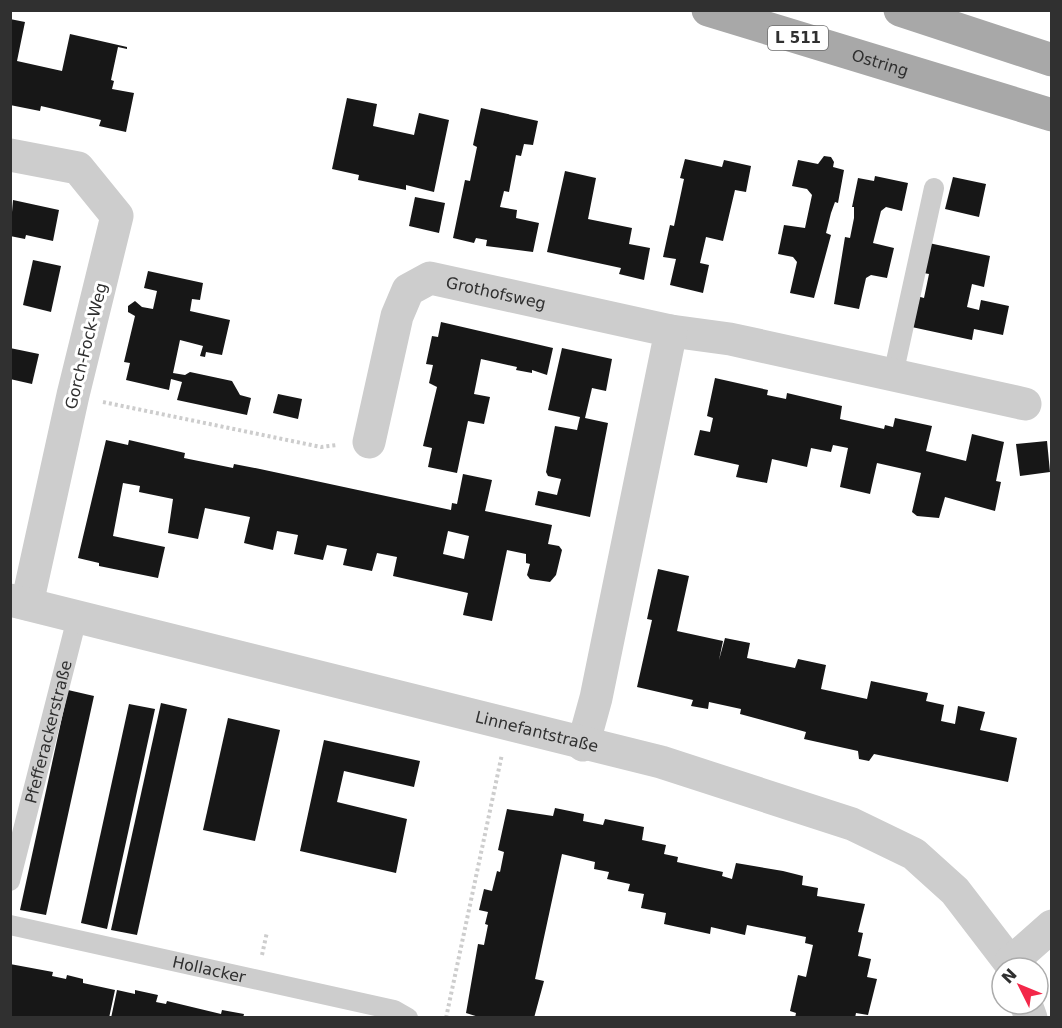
<svg xmlns="http://www.w3.org/2000/svg" width="1062" height="1028" viewBox="0 0 1062 1028" font-family="'DejaVu Sans',sans-serif">
  <rect width="100%" height="100%" fill="#fff"/>
  <g fill="#171717" fill-rule="evenodd">
    <polygon points="10,19 25,22 17,61 62,71 70,34 127,47 127,49 118,47 111,80 114,81 112,89 134,93 126,132 99,126 101,120 41,106 40,111 10,105"/>
    <polygon points="347,98 377,104 373,126 414,135 419,113 449,120 434,192 406,185 406,190 358,180 359,175 332,169"/>
    <polygon points="481,108 538,121 533,145 524,144 521,156 516,155 509,192 504,191 500,207 517,210 516,218 539,223 533,252 486,246 487,240 476,238 474,243 453,238 465,180 470,181 477,147 473,145"/>
    <polygon points="824,156 831,157 834,162 833,167 844,170 838,203 835,202 831,213 826,233 831,235 814,298 790,293 797,262 793,257 778,254 784,225 805,228 812,195 807,189 792,186 798,160 818,164"/>
    <polygon points="685,159 722,167 724,160 751,166 746,192 735,190 723,241 706,237 700,263 709,265 703,293 670,285 676,259 663,257 670,225 674,226 684,179 680,178"/>
    <polygon points="565,171 596,178 588,219 632,228 629,244 650,248 644,280 619,274 621,268 547,252"/>
    <polygon points="875,176 908,183 902,211 886,207 881,211 873,243 894,248 887,278 871,275 866,278 859,309 834,304 845,237 850,238 854,218 854,207 852,207 858,178 874,181"/>
    <polygon points="953,177 986,184 979,217 945,209"/>
    <polygon points="415,197 445,203 439,233 409,226"/>
    <polygon points="13,200 59,210 53,241 26,235 25,239 10,236"/>
    <polygon points="924,242 990,256 984,287 972,284 967,307 979,310 981,300 1009,306 1003,335 974,329 972,340 907,326 913,295 924,298 929,274 918,272"/>
    <polygon points="33,260 61,266 51,312 23,305"/>
    <polygon points="148,271 203,283 200,300 192,299 190,311 230,320 222,355 206,352 205,357 200,356 203,346 180,340 173,373 185,375 190,372 232,381 240,395 251,398 247,415 177,400 182,382 171,379 169,390 126,380 130,363 124,362 135,316 128,312 128,306 135,301 142,307 153,309 157,291 144,288"/>
    <polygon points="441,322 553,348 547,375 532,370 532,373 516,370 517,367 481,359 474,394 490,397 484,424 468,421 457,473 428,467 432,448 423,446 437,387 429,383 433,365 426,364 432,336 438,337"/>
    <polygon points="10,348 39,354 32,384 10,379"/>
    <polygon points="562,348 612,359 606,391 592,388 585,418 608,423 590,517 535,505 538,491 557,495 561,479 548,476 546,472 555,426 577,430 580,417 548,410"/>
    <polygon points="715,378 768,390 767,395 786,399 787,393 842,406 840,419 884,429 885,425 893,427 895,418 932,426 926,451 966,461 972,434 1004,442 996,481 1001,482 995,511 945,497 939,518 917,516 912,512 921,473 877,463 870,494 840,487 848,448 833,445 831,452 811,448 807,467 772,459 767,483 736,477 739,465 694,455 700,430 710,432 713,418 707,416"/>
    <polygon points="278,394 302,399 298,419 273,413"/>
    <path d="M106 440 128 445 129 440 185 453 184 458 233 468 234 464 260 469 451 510 452 503 457 504 463 474 492 480 485 511 552 525 548 544 559 546 562 550 556 575 550 582 530 579 527 575 530 564 526 563V554L507 550 492 621 463 615 468 593 393 576 397 557 377 553 372 571 343 565 347 549 327 545 323 560 294 554 298 535 277 531 273 550 244 543 250 517 205 508 198 539 168 533 173 499 139 492 140 486 123 483 113 536 165 547 158 578 99 566V563L78 558ZM448 531 469 536 464 559 443 554Z"/>
    <polygon points="1047,441 1050,472 1020,476 1016,444"/>
    <polygon points="658,569 689,576 677,631 723,641 719,660 725,638 750,643 747,658 795,668 798,659 826,665 821,689 867,699 871,681 928,693 926,701 944,705 941,721 955,724 958,706 985,712 980,730 1017,738 1008,782 874,754 869,761 859,759 858,751 804,739 806,732 740,714 741,709 709,702 708,709 691,706 693,700 637,687 652,620 647,619"/>
    <polygon points="68,690 94,696 46,915 20,910"/>
    <polygon points="161,703 187,709 137,935 111,930"/>
    <polygon points="129,704 155,709 107,929 81,923"/>
    <polygon points="228,718 280,730 255,841 203,830"/>
    <polygon points="324,740 420,761 414,787 344,771 337,802 407,819 396,873 300,851"/>
    <polygon points="555,808 584,814 583,821 603,825 605,819 644,827 642,840 666,845 664,854 678,857 677,862 723,872 722,876 732,879 736,863 783,871 803,876 802,885 818,888 817,896 865,904 858,932 863,933 858,956 871,959 867,977 877,979 868,1015 856,1013 855,1018 795,1018 796,1013 790,1011 798,975 806,977 813,945 805,943 806,937 747,925 745,935 711,927 710,934 664,924 666,913 641,908 644,894 628,891 630,884 607,879 609,872 594,869 595,862 562,854 535,979 544,981 534,1018 482,1018 466,1013 478,944 484,945 488,925 485,924 488,912 479,910 484,889 492,891 497,871 500,872 504,852 498,850 507,809 553,816"/>
    <polygon points="10,964 53,972 52,976 66,979 67,975 83,979 83,983 115,990 109,1018 10,1018"/>
    <polygon points="117,990 135,994 135,990 158,995 156,1002 166,1004 167,1001 221,1014 222,1010 244,1014 243,1018 111,1018"/>
  </g>
  <g fill="none" stroke-linecap="round" stroke-linejoin="round">
    <g stroke="#cdcdcd" stroke-width="4" stroke-dasharray="3 3" stroke-linecap="butt">
      <polyline points="103,402 321,447 337,445"/>
      <polyline points="262,955 267,932"/>
      <polyline points="446,1018 502,754"/>
    </g>
    <g stroke="#cdcdcd" stroke-width="20">
      <polyline points="893,375 934,188"/>
      <path id="s1" d="M10 881 77 618"/>
      <path id="s2" d="M10 925 394 1010 408 1018"/>
    </g>
    <g stroke="#cdcdcd" stroke-width="33">
      <polyline points="10,155 78,168 117,216 73,395 27,604"/>
      <polyline points="671,331 730,339 1025,404"/>
      <path id="s3" d="M369 442 397 316 408 290 430 278 671 331 596 698 583 745"/>
      <path id="s4" d="M10 600 661 762 852 824 914 854 955 891 1014 968"/>
      <polyline points="1011,962 1052,926"/>
      <polyline points="1026,1004 1031,1018"/>
    </g>
    <g stroke="#a8a8a8" stroke-width="33">
      <path id="s5" d="M708 10 1052 115"/>
      <polyline points="900,10 1052,60"/>
    </g>
  </g>
  <g text-anchor="middle" dominant-baseline="central" stroke-width="6" stroke-linejoin="round" paint-order="stroke">
    <rect fill="#fff" stroke="#6e6e6e" stroke-width="1.5" x="768" y="26" width="60" height="24" rx="4.5"/>
    <g font-size="15" font-weight="bold" fill="#303030">
      <text x="798" y="38">L 511</text>
    </g>
    <g font-size="16" fill="#303030" stroke="#fff">
      <text stroke="none"><textPath href="#s5" startOffset="180">Ostring</textPath></text>
      <text stroke="none"><textPath href="#s3" startOffset="250">Grothofsweg</textPath></text>
      <text transform="translate(86 346) rotate(-76)">Gorch-Fock-Weg</text>
      <text stroke="none"><textPath href="#s1" startOffset="154">Pfefferackerstraße</textPath></text>
      <text stroke="none"><textPath href="#s4" startOffset="543">Linnefantstraße</textPath></text>
      <text stroke="none"><textPath href="#s2" startOffset="204">Hollacker</textPath></text>
    </g>
  </g>
  <rect width="1062" height="1028" fill="none" stroke="#303030" stroke-width="24"/>
  <g transform="translate(1020 986) rotate(313)"><circle r="28" fill="#ffffff" stroke="#acacac" stroke-width="1.5"/>
  <path d="M0-4.5L10 22L0 15L-10 22Z" fill="#f32749"/>
  <text y="-9" font-size="16" font-weight="bold" text-anchor="middle" fill="#303030">N</text>
  </g>
</svg>
